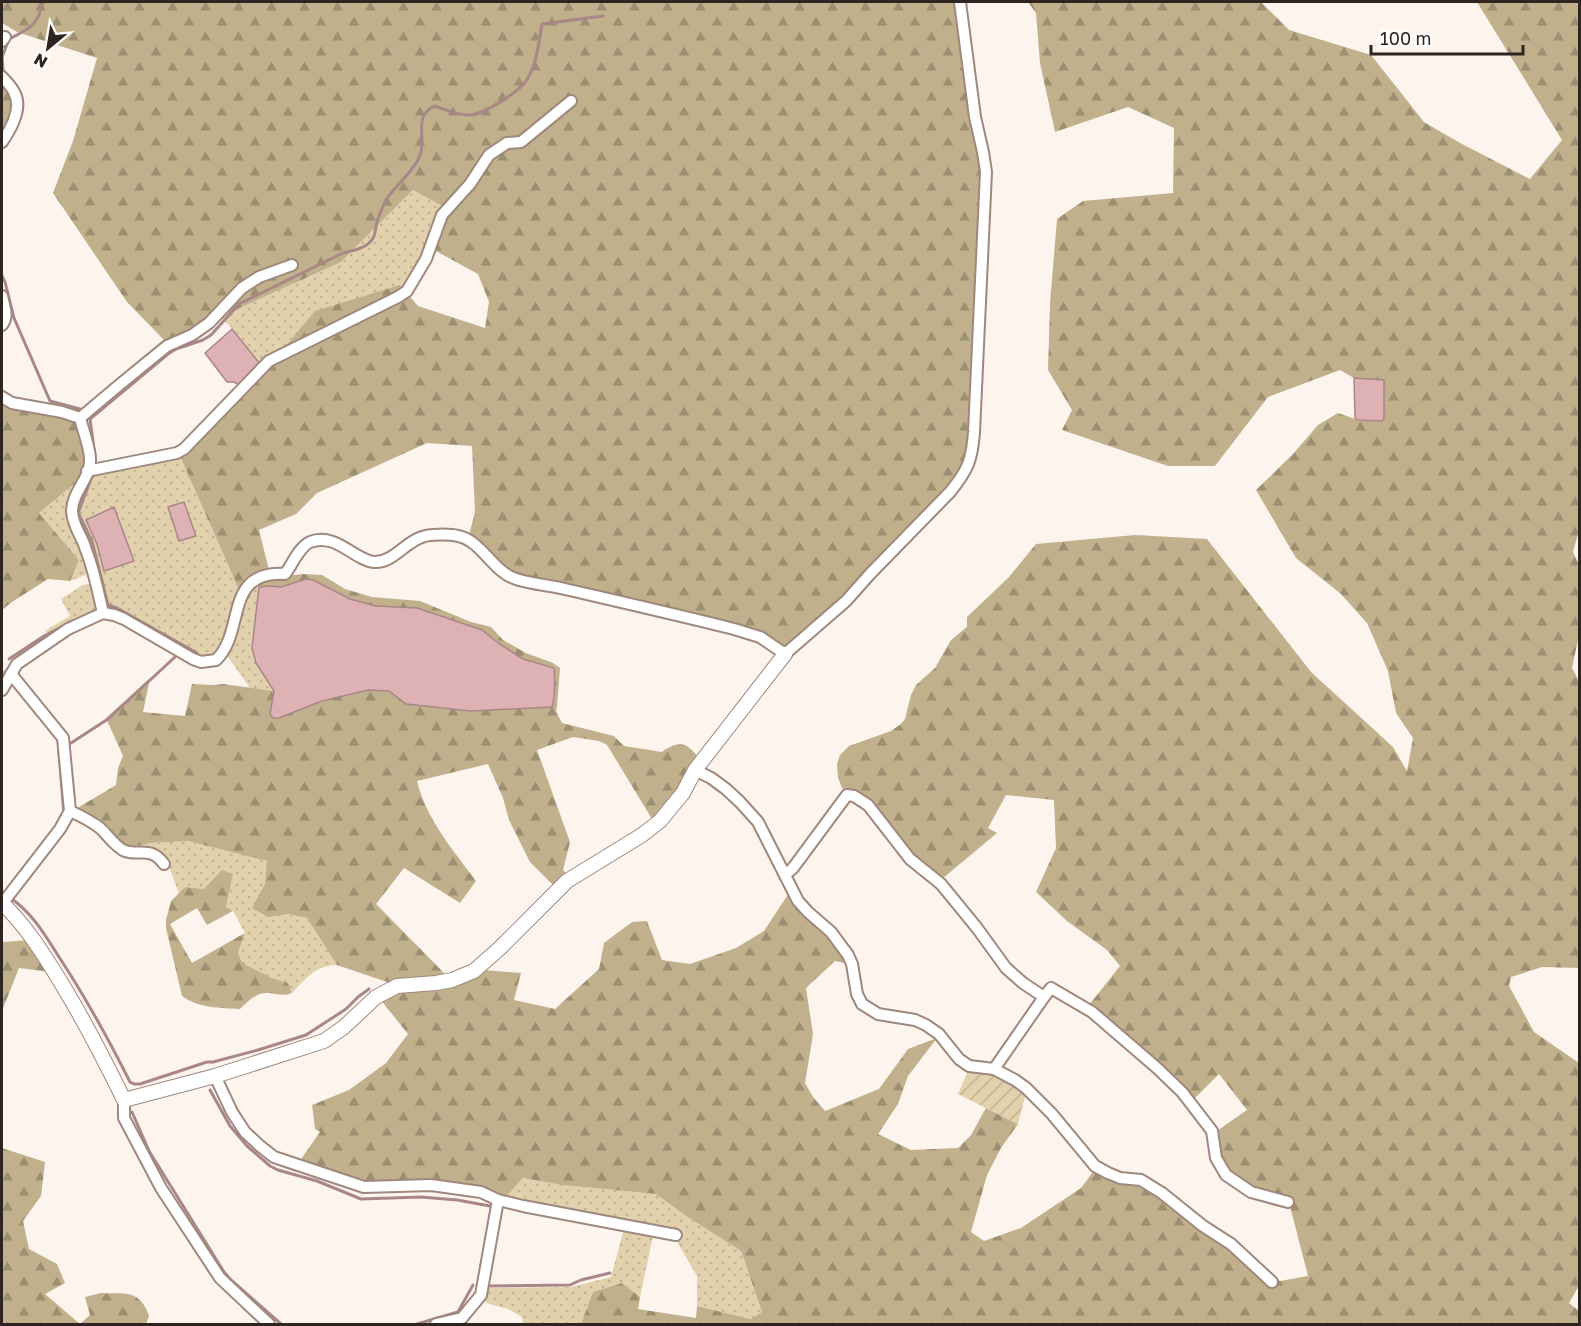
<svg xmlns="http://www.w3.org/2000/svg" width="1581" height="1326" viewBox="0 0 1581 1326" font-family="'Golos Text',sans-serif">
  <defs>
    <pattern id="grass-dots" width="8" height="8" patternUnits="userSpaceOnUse" patternTransform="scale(1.5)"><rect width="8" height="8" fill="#e1d1ac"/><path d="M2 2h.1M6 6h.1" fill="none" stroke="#c1b394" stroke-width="1.8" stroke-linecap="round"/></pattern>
    <pattern id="forest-firs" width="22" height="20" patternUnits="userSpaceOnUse" patternTransform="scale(1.5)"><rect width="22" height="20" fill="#c0b08c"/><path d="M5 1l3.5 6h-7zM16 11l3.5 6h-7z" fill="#9c8f72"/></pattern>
    <pattern id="garden-furrows" width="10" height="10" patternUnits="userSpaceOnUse" patternTransform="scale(1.5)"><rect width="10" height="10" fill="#e1d1ac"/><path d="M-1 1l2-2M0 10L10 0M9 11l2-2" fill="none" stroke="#c1b394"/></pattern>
  </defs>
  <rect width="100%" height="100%" fill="#fef4ee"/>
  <g fill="url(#grass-dots)">
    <polygon points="413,190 444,207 428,249 404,290 260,364 234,330 220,317 341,262"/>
    <polygon points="179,454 240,592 226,640 213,658 203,659 106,610 77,525 76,504 91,473"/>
    <polygon points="80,479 72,496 91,573 70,581 79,560 39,513"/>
    <polygon points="260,580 252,648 256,663 274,691 250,688 226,654 243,599"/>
    <polygon points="92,583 98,608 97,615 51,636 45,631 70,616 61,599 83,585"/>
    <path d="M188 841 268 861 265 884 268 916 288 914 307 918 337 965C315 965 306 979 292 993L288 983 272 978 242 964 238 953 245 933 233 911 226 907 233 874 204 889 185 887 179 894 170 869 163 858 126 848 151 843Z"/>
    <polygon points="523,1178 562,1185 656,1194 686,1216 741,1251 762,1312 751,1319 697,1306 697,1276 676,1240 678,1234 506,1197"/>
    <polygon points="624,1229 653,1236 640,1297 622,1283 593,1292 581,1324 523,1324 522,1317 508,1309 486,1303 484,1296 485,1288 571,1287 611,1277"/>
  </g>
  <g fill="url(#forest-firs)">
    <polygon points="2,2 958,2 983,175 967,461 953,485 841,603 786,648 754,631 517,576 506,571 469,535 475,512 472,446 427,443 317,493 296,514 259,530 269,570 240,592 179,454 279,354 315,311 400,285 418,306 485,328 489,302 478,274 434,250 444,207 413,190 341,262 220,317 204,333 164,340 127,302 53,193 73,141 97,58 17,32 2,23"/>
    <path d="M1028 2H1261L1289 30 1371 55 1424 122 1460 143 1530 179 1562 140 1477 2H1579L1580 527 1573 552 1579 565 1580 631 1572 668 1580 683 1579 968 1542 967 1511 977 1509 986 1534 1032 1579 1063 1580 1284 1569 1303 1579 1311V1324H581L593 1292 622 1283 640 1297 638 1309 696 1318 697 1306 751 1319 762 1312 741 1251 686 1216 656 1194 562 1185 523 1178 506 1197 362 1183 299 1162 320 1132 315 1129 312 1105 349 1090 386 1063 408 1034 380 999 395 993 483 970 521 973 514 1000 555 1009 599 969 604 943 632 922 647 921 662 960 690 964 736 948 764 931 789 893 829 934 849 964 835 961 806 988 813 1034 805 1083 813 1097 825 1111 879 1089 908 1049 937 1038 908 1076 898 1104 878 1134 911 1150 958 1148 971 1135 986 1108 1018 1124 1001 1148 987 1175 971 1232 984 1241 1021 1228 1081 1188 1095 1169 1148 1189 1165 1200 1229 1249 1280 1281 1308 1276 1290 1206C1268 1196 1227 1181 1218 1156 1216 1149 1215 1140 1214 1133L1247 1110 1219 1074 1192 1101 1089 1005 1120 966 1107 950 1067 921 1036 892 1056 848 1054 800 1006 795 988 828 997 833 942 879 910 856 875 810 843 790 838 778 837 764 840 755 849 746 891 731 901 724 905 719 911 695 916 685 935 668 951 640 967 627V617L1009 577 1036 544 1135 535 1207 539 1311 672 1393 747 1407 771 1413 738 1396 713 1388 671 1367 623 1341 594 1296 558 1256 490 1293 454 1318 425 1338 413 1358 420 1382 421 1384 418V380L1354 378 1340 370 1268 397 1215 466H1168L1062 430 1072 410 1048 370 1050 304 1057 219 1083 201 1173 193 1174 128 1128 107 1055 132 1040 63 1036 13Z"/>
    <polygon points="2,83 16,101 2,138"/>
    <polygon points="2,400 75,418 88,465 80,479 39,513 79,560 70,581 48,579 12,602 2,610"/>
    <path d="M302 574 322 575 345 589 372 597 420 601 471 622 491 627 503 640 526 653 553 663 560 668 557 707 556 711 562 723 614 736 624 746 662 752C680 739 688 743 700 760L664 809 652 819 607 745 599 741 573 737 537 750 570 842 563 870 567 874 554 886 530 862 509 820 503 798 488 764 417 781C426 819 454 851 476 881L460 903 404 868 376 904 446 975 390 983 337 965 307 918 288 914 268 917 252 908 265 884 267 861 188 841 151 843 126 848 74 810 116 785 118 768 123 756 106 718 150 678 143 712 185 716 192 684 213 685 223 684 274 691 270 714 273 718H279L322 701 368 690 389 691 406 704 529 708 552 707 555 678 554 668 523 659 498 643 482 630 417 608 376 606 350 599 313 580C302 579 294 584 284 586 277 588 267 586 259 587L260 580Z"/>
    <path d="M222 870 233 874 226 907 233 911 207 925 197 908 170 924 192 963 245 933 238 953 242 963 272 978 288 983 292 993C283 997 276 993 267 993 257 992 247 1002 240 1009 221 1008 198 1008 182 996L166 928V920L171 901 185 887 204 889Z"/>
    <polygon points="30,940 50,972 19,968 2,1011 2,942"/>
    <polygon points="2,1148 45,1162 41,1196 23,1221 29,1249 57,1264 65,1283 45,1294 80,1324 2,1324"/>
    <path d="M101 1293C125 1294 140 1289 149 1316L146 1324H80L90 1315 85 1297Z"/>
  </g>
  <polygon fill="url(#garden-furrows)" points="969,1069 1000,1074 1026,1093 1018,1124 958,1094"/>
  <g fill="#deb1b5" stroke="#a98788" stroke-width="1.5">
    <polygon points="232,329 260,364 241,386 234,382 227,382 205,353"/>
    <polygon points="1354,378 1384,380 1384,418 1382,421 1358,420 1355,418"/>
    <polygon points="184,502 196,536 179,541 168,507"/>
    <polygon points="114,507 134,561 104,571 97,544 86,520"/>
    <path d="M306 579 313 580 350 599 376 606 417 608 482 630 498 643 523 659 554 668C555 678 555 698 552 707L471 711 406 704 389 691 368 690 322 701 279 718H273L270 714 274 691 256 663 252 648 259 587 269 586 281 587Z"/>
  </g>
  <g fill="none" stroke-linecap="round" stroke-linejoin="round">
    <g stroke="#a98788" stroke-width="3">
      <polyline points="2,57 3,70 7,75"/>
      <path d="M2 57 9 39C29 29 38 26 43 2"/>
      <path d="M15 85C25 96 25 109 18 123"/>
      <polyline points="2,276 5,282 14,318 50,401 80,409"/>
      <path d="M95 456 90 419 168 354 176 349 203 340 211 335 239 304 343 253C352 251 363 249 369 243 376 237 375 230 377 222 379 215 383 206 386 200 394 187 418 167 421 152 425 133 414 117 434 106 445 109 459 116 470 115 485 114 522 90 528 78 537 62 539 42 542 24L603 16"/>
      <polyline points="91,479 78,513 92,541 108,605 117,608 197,653"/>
      <polyline points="9,659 44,636 67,624"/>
      <polyline points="2,673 2,671"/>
      <polyline points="71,743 108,719 175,657"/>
      <polyline points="59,751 64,815"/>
      <path d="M12 899C35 916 46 937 61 960 87 1000 109 1040 130 1082L134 1084H140L207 1062H213L258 1050 306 1035 346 1009 358 997 369 989"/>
      <polyline points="210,1090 230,1126 247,1146 270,1166 278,1170 317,1181 361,1199 421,1197 457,1200 490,1206"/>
      <polyline points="132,1112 149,1151 224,1272 231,1280 281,1324"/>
      <polyline points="488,1286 570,1285 581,1280 610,1273"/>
      <polyline points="417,1324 458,1312 473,1285"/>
    </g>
    <g stroke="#9f887c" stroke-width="14">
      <g id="street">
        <polyline points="2,41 5,37"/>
        <path d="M2 77C6 81 11 86 14 92 23 108 11 129 2 142"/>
        <path d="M2 296C4 307 9 316 2 325"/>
        <path d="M2 397 12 403 62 412 80 418C83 430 90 448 90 459 91 478 72 492 72 511 73 528 82 535 86 550 94 570 98 592 103 613"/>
        <polyline points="80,418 118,386 167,346 192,335 209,323 242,288 259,277 292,265"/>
        <polyline points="87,471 177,453 184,449 269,361 398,297 407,291 426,259 442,215 470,184 489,155 507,143 521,142 571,101"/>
        <path d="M2 690 17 664 68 629 103 613 114 615 124 619 193 659 201 662 216 660C246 632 223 570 285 574 292 565 299 547 310 542 336 532 354 560 374 562 393 563 405 542 422 537 429 534 450 534 458 536 481 540 493 572 516 579 531 584 549 585 565 589 621 602 678 615 734 629L760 637 785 654 846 601 870 574 950 492C968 470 972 460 974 432L986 172 983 152 975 117 960 2"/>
        <polyline points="695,770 711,778 726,789 740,802 758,822 798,901 808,912 831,932 848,955 852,964 857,994 862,1004 878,1014 915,1020 926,1025 939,1034 959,1059 969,1066 994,1069 1015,1080 1026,1088 1052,1114 1095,1166 1108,1173 1120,1178 1141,1180 1162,1193 1203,1226 1231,1244 1272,1282"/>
        <path d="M70 811C81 816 91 821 100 828 107 834 116 848 125 851 141 856 151 846 164 864"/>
        <polyline points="785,875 793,868 847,795 854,796 868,805 910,859 941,884 977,928 1006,968 1023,983 1044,997 994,1069"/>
        <polyline points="2,904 60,829 70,811 63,738 11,674"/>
        <polyline points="1044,997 1051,988 1092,1012 1157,1068 1182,1092 1212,1131 1216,1158 1226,1175 1251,1192 1288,1202"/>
        <polyline points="215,1076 232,1112 245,1132 260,1146 274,1157 364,1187 431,1185 481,1192 498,1200 523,1206 676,1235"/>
        <polyline points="124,1100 124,1118 161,1188 220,1278 269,1324"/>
        <polyline points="436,1324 462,1318 481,1295 498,1200"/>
      </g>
    </g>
    <g stroke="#9f887c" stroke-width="16">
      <path id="secondary" d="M2 903C26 926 43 953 60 981 84 1020 104 1059 124 1100L215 1076 324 1041 344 1027 376 997 397 986 436 983 452 980 474 971 500 948 567 881 642 835 660 821 683 793 695 770 785 654"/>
    </g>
    <use href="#street" stroke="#fff" stroke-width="10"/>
    <use href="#secondary" stroke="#fff" stroke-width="14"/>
  </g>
  <rect width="1581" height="1326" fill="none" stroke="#2e2520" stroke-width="6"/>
  <g transform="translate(48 48) rotate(210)" stroke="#ffffff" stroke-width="4.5" paint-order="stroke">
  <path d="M0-4.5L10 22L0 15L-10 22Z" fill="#2e2520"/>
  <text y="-9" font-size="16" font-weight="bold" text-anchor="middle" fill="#2e2520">N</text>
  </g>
  <path d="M1371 45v9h152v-9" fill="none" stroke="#2e2520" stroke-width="3"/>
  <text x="1380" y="45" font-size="18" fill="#2e2520" stroke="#ffffff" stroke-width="4.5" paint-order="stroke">100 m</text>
</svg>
